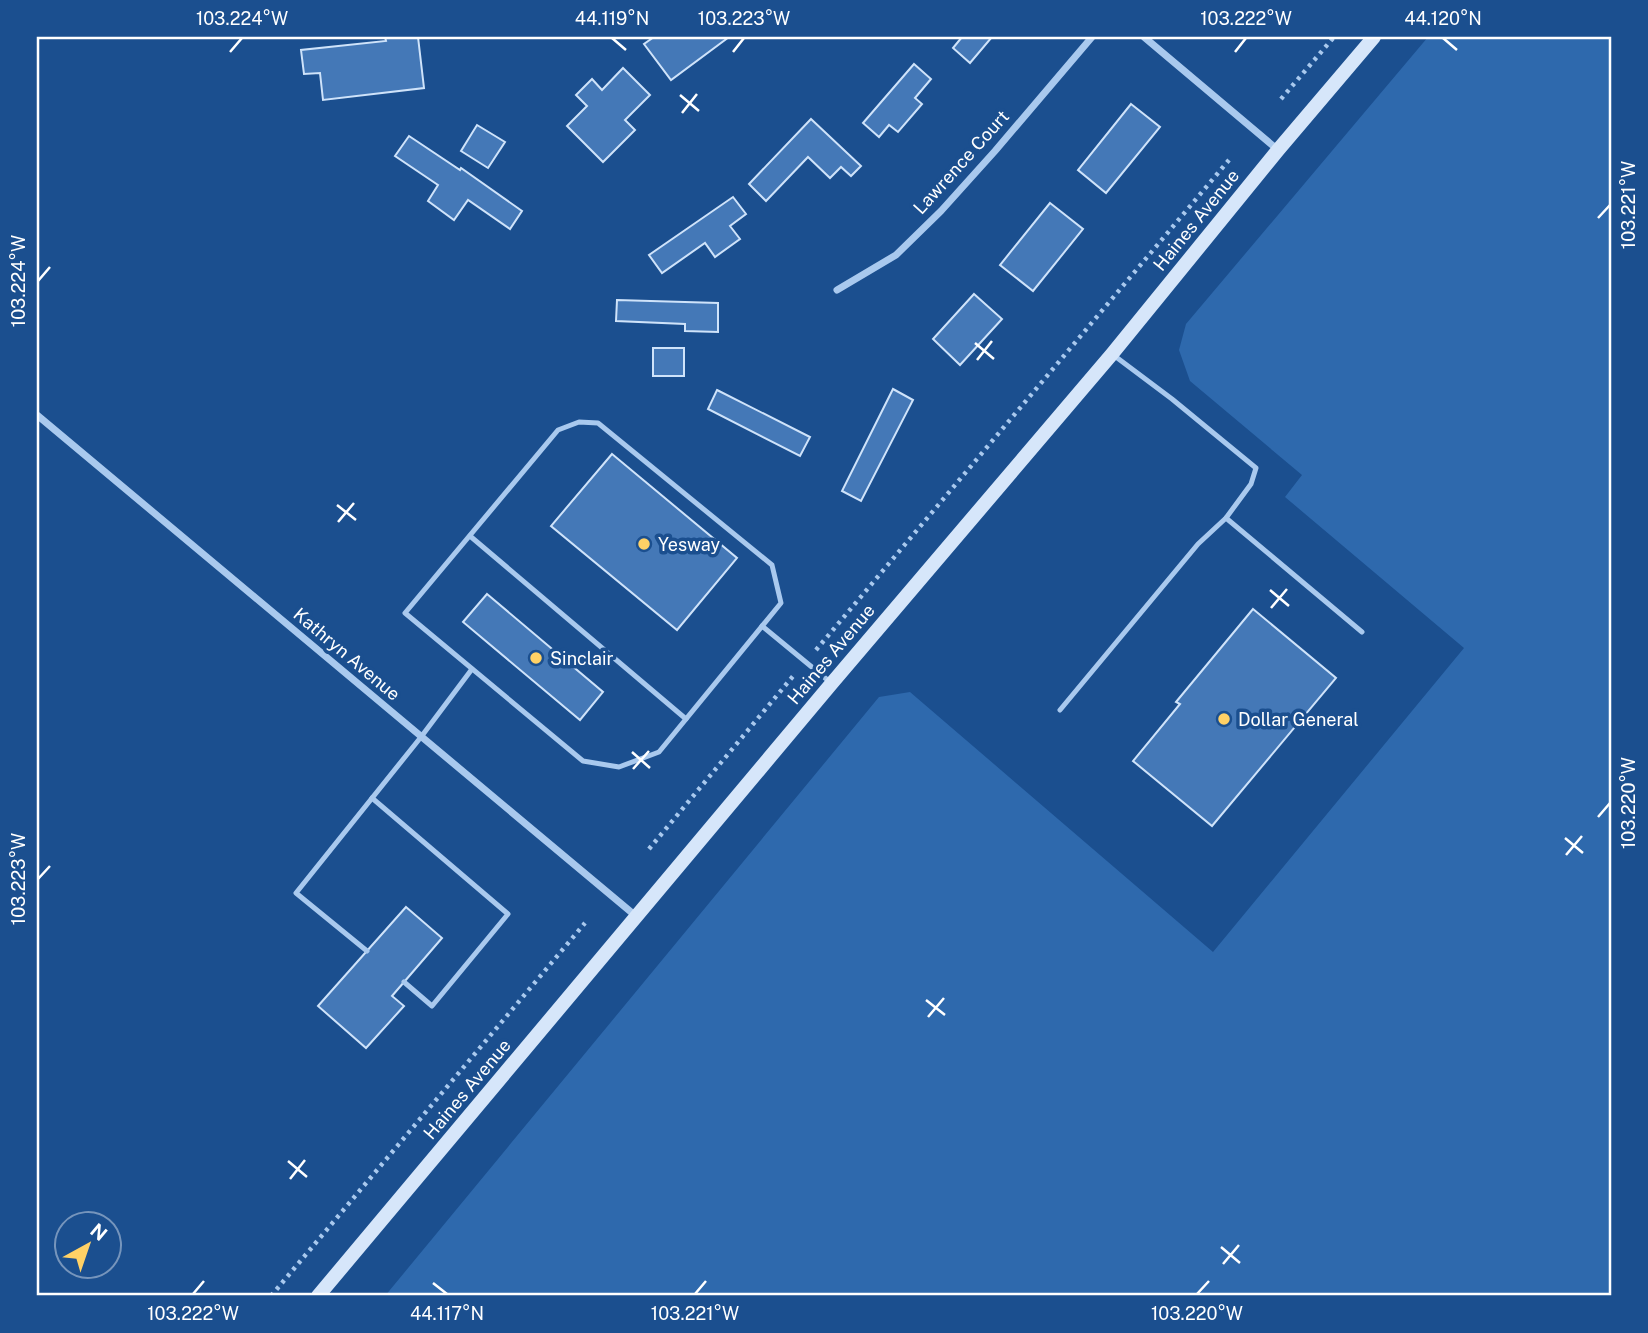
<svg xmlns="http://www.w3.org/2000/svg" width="1648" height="1333" viewBox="0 0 1648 1333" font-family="'Public Sans',sans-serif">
  <rect width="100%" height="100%" fill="#1b4f8f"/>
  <polygon fill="#2e69ad" points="1428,37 1611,37 1611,1296 385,1296 879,697 910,692 1213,952 1464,648 1285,497 1302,475 1190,381 1179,350 1186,324"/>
  <g fill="#4478b7" stroke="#cfe3fa" stroke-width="2">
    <polygon points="385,37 418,37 424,88 323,100 320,73 304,74 301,50 386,41"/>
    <polygon points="654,37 729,37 671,80 644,44"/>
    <polygon points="962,37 992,37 970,63 953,48"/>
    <polygon points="914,64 931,79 915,98 922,104 898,132 889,125 879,137 863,123"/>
    <polygon points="623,68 650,95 625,120 635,130 603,162 567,126 587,106 576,95 592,79 602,90"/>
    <polygon points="1131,104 1160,127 1106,193 1078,170"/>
    <polygon points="811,119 861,166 851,176 841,167 830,178 808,157 766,201 749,184"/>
    <polygon points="477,125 505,142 488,168 461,151"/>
    <polygon points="409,136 460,170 461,168 522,211 510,229 468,200 454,220 428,201 438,185 395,156"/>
    <polygon points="733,197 746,214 730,226 740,239 715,257 705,243 662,273 649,255"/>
    <polygon points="1050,203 1083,229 1033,291 1000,265"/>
    <polygon points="974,294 1002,319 960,365 933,339"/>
    <polygon points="617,300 718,303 718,332 685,331 685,324 616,321"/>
    <rect x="653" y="348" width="31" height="28"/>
    <polygon points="893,389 913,400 861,501 842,491"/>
    <polygon points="717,390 810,437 800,456 708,409"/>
    <polygon points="612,454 737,558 677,630 551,526"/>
    <polygon points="487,594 603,692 580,720 463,622"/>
    <polygon points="1253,609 1336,678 1212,826 1133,761 1180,704 1176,702"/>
    <polygon points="406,907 442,938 392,996 404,1006 366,1048 318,1006"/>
  </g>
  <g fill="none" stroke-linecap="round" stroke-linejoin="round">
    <g stroke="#a9c9ee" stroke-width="4.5" stroke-dasharray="3.5 5" stroke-linecap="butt">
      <polyline points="1281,99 1334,37"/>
      <polyline points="816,650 1229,160"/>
      <polyline points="649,849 794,675"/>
      <polyline points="271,1296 585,923"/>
    </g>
    <g stroke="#a9c9ee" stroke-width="5">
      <polygon points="579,422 598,423 772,565 781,603 659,752 619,767 583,761 405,613 558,430"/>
      <polyline points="1226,518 1362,632"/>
      <polyline points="470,536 686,719"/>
      <polyline points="762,626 830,682"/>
      <polyline points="1060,710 1198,544 1226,518 1251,484 1256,468 1172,399 1112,354"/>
      <polyline points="372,798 508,914 432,1006 404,982"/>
      <polyline points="367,951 296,893 421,737 472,669"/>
    </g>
    <g stroke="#a9c9ee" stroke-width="7">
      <polyline points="1144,37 1278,150"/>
      <polyline points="837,290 896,255 941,211 995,151 1092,37"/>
      <polyline points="37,415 637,917"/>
    </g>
    <polyline stroke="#d6e6fa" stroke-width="14" points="318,1296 832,683 1112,354 1278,150 1374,37"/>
  </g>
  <path fill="none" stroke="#fff" stroke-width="2.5" d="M612 38 626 50M1443 38 1457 50M230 52 242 38M733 52 744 38M1235 52 1246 38M680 95 699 111M682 113 697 94M1598 218 1610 205M38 281 50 267M975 343 994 359M977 360 992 341M337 505 356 520M338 522 354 503M1270 590 1289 606M1271 608 1287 589M632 752 650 768M633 769 649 751M1598 817 1610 803M1565 838 1583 853M1566 855 1582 836M38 879 50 866M926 1000 945 1015M928 1017 944 998M288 1161 307 1177M290 1179 305 1160M1221 1247 1240 1263M1223 1264 1239 1245M433 1283 447 1294M193 1294 204 1281M695 1294 706 1281M1197 1294 1209 1281"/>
  <g fill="#ffd166" stroke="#1b4f8f" stroke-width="2.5">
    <circle cx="644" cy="544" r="7"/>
    <circle cx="536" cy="658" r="7"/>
    <circle cx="1224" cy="719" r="7"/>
  </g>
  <g text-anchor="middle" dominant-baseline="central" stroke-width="7" stroke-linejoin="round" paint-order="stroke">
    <g font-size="18" fill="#fff" stroke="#1b4f8f">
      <text transform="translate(961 162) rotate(-48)">Lawrence Court</text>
      <text transform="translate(1196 220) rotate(-51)">Haines Avenue</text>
      <text transform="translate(347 654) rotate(40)">Kathryn Avenue</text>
      <text transform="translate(831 654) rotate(-50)">Haines Avenue</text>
      <text transform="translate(467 1089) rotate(-50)">Haines Avenue</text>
    </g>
    <g font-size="18" fill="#fff" stroke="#1b4f8f" text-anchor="start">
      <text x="658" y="544">Yesway</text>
      <text x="550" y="658">Sinclair</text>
      <text x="1238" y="719">Dollar General</text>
    </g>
  </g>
  <rect width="1648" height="1333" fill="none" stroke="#1b4f8f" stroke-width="77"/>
  <g transform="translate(88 1245) rotate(40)"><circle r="33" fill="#1b4f8f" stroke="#7695bc" stroke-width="2"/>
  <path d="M0-5L12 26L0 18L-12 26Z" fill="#ffd166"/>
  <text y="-10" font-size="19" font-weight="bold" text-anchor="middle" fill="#ffffff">N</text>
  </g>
  <rect x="38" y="38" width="1572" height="1256" fill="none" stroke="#fff" stroke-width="2.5"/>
  <g font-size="18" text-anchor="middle" fill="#fff">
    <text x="242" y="25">103.224°W</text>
    <text x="612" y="25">44.119°N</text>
    <text x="744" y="25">103.223°W</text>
    <text x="1246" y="25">103.222°W</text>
    <text x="1443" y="25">44.120°N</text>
    <text transform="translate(1629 205) rotate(-90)" y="6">103.221°W</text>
    <text transform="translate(19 281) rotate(-90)" y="6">103.224°W</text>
    <text transform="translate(1629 803) rotate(-90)" y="6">103.220°W</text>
    <text transform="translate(19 879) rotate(-90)" y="6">103.223°W</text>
    <text x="193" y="1320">103.222°W</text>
    <text x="447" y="1320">44.117°N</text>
    <text x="695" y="1320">103.221°W</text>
    <text x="1197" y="1320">103.220°W</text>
  </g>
</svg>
